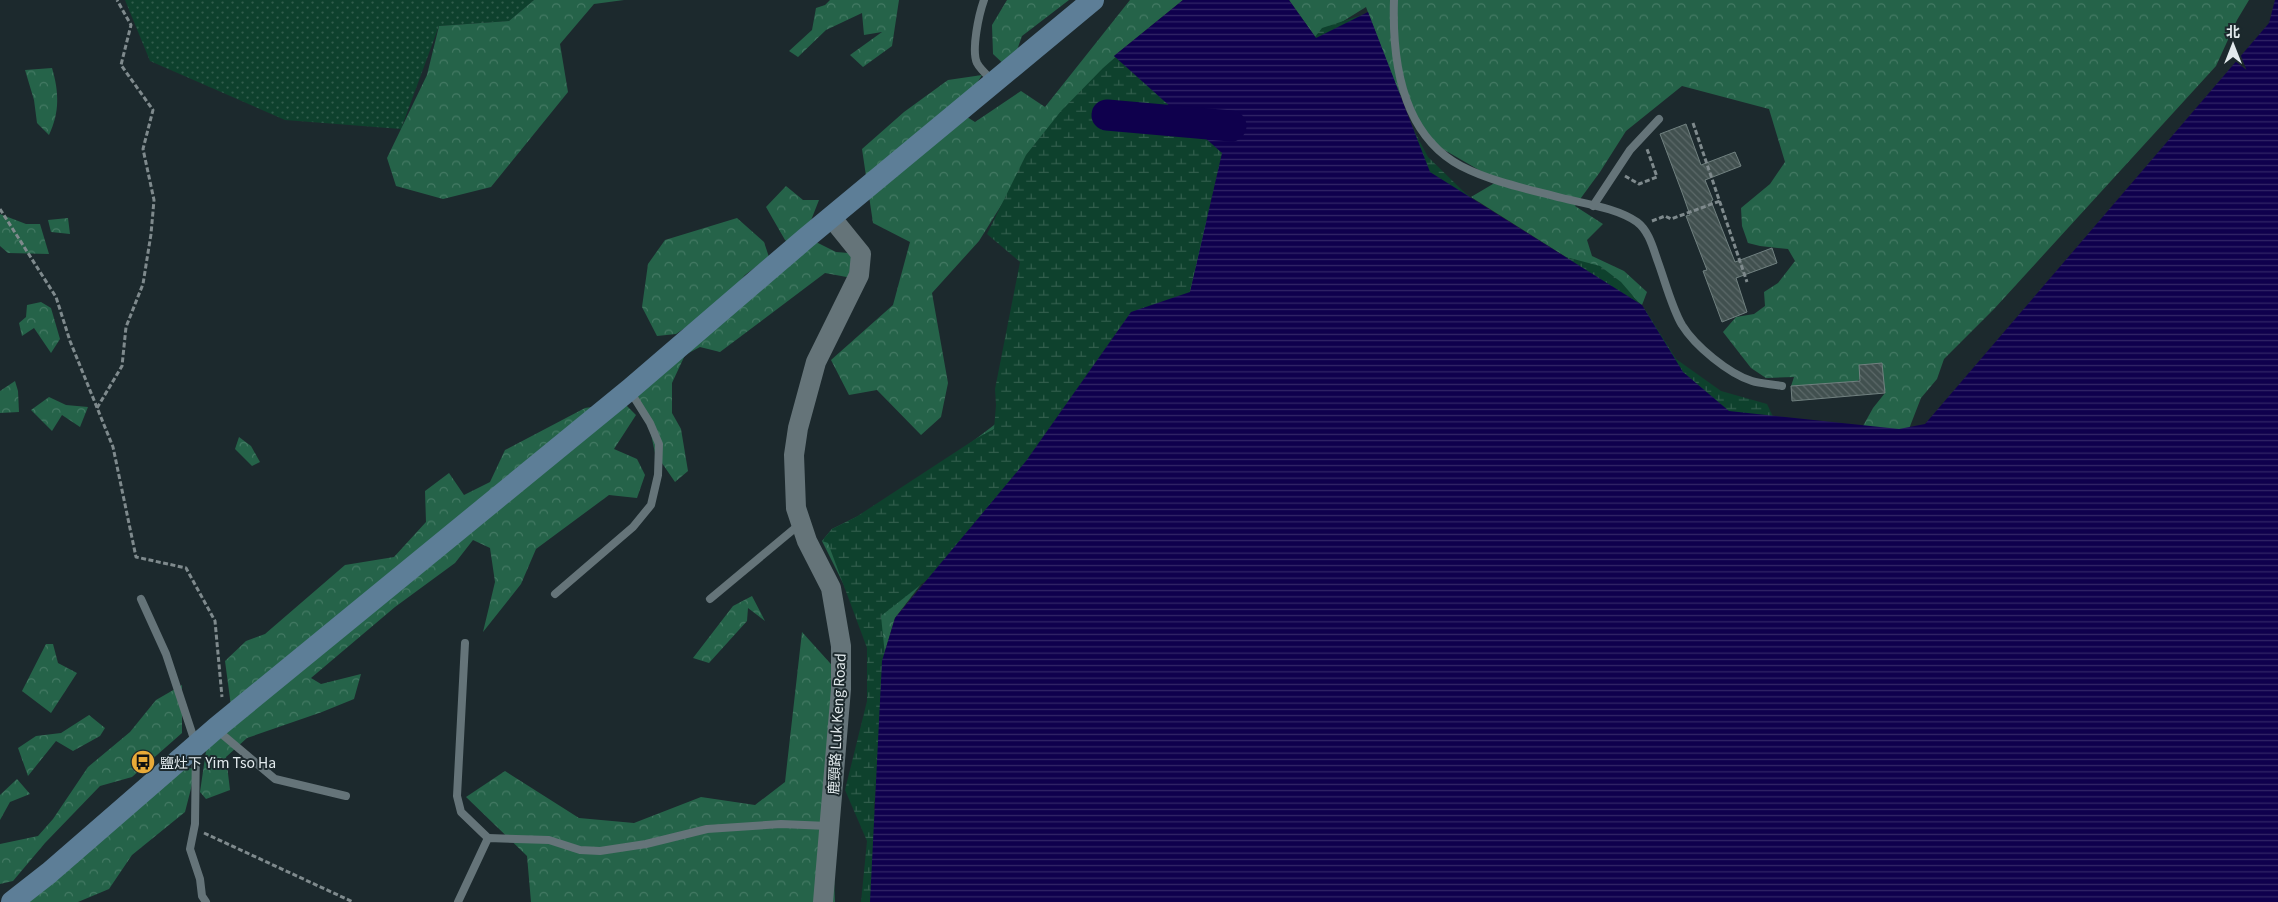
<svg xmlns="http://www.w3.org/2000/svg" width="2278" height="902" viewBox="0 0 2278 902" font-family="Georgia,'Noto Sans SC',serif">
  <defs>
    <pattern id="grass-dots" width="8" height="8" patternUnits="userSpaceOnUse" patternTransform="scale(1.25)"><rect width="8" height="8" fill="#0e412d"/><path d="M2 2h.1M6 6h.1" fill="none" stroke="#315d4c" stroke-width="1.8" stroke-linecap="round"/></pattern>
    <pattern id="forest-crowns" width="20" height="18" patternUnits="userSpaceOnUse" patternTransform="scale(1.25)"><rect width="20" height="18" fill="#256349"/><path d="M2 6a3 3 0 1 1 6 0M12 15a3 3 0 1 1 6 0" fill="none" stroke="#447a64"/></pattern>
    <pattern id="wetland-marsh" width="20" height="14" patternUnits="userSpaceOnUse" patternTransform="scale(1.25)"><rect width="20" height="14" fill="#0e412d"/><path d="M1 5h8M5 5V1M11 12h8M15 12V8" fill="none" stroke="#315d4c"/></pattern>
    <pattern id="water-rules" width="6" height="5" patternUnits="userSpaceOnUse" patternTransform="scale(1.25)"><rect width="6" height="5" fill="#0f004d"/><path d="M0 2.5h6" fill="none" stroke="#322567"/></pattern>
    <pattern id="building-back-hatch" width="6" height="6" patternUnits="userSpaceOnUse" patternTransform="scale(1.25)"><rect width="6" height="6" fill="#41504f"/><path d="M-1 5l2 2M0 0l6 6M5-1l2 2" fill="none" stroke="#5c6969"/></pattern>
  </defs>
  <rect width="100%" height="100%" fill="#1c292d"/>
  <polygon fill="url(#grass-dots)" points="125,0 534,0 509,21 439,26 401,129 285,120 150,61"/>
  <g fill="url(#forest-crowns)">
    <polygon points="534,0 624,0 594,4 560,44 568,92 491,187 443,199 396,186 387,158 427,75 439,26 509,21"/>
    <polygon points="830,0 899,0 892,46 863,67 850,55 882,32 864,35 862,13 826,30 798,57 789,51 812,30 816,8 825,5"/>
    <polygon points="1007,0 1069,0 1022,36 1010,70 993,54 992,25"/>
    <polygon points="1130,0 1183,0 1114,56 1223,153 1190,292 1130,312 895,618 882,661 822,541 832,529 905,493 1019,406 1025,240 1012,188 979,241 932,293 948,383 941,417 921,435 877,390 849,395 831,360 893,305 910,242 873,223 862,149 904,112 948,80 982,75 959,112 975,122 1021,91 1045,107"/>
    <polygon points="1289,0 2249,0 2237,20 2216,66 1994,309 1944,359 1937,379 1921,398 1907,434 1874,439 1863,426 1873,408 1885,393 1876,372 1860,379 1845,390 1827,386 1791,386 1794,377 1766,378 1751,368 1723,332 1736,317 1754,314 1765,306 1764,292 1778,283 1795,261 1788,249 1760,246 1748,243 1742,226 1741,208 1770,184 1785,162 1769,109 1682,86 1626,131 1600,172 1575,206 1603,224 1587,240 1592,256 1624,271 1647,292 1642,305 1471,197 1498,181 1434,144 1398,91 1366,7 1316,38"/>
    <path d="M52 68C59 92 60 112 49 135L37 123 34 100 25 70Z"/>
    <polygon points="786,186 803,200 819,200 808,228 789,243 785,240 766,207"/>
    <polygon points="0,214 26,224 40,224 49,254 8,253 0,246"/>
    <polygon points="68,218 70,234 51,232 48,220"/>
    <polygon points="737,218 764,242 769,257 745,275 723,302 676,334 657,336 642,307 648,264 665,240"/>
    <polygon points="814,241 836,252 861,254 852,278 825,273 720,352 700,347 685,355 672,383 672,413 681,429 688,471 675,482 655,453 648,420 636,392"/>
    <polygon points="41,302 51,308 60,339 51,353 34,328 22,336 19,323 26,317 27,305"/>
    <polygon points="15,381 18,391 19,412 0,413 0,391"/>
    <polygon points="49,397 66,405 88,407 80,427 62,415 52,431 31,410"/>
    <polygon points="611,404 626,405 636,415 614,449 637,459 645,475 637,498 609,495 536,549 521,584 483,632 495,582 490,548 473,540 455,563 395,607 311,678 321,684 361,674 354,699 322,712 247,738 226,757 230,790 206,799 200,792 206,751 231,706 225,661 246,641 265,634 345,565 394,557 426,522 425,491 449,473 464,495 490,482 505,450 585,408"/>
    <polygon points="239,437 251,446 260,462 252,466 235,449"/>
    <polygon points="752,596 765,621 748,608 747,621 709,663 693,658 733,606"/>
    <polygon points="802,632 839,673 832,828 835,902 531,902 527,856 466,797 505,771 579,818 634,823 701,797 755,805 785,782"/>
    <polygon points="46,644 53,644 58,663 77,673 51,713 22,691"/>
    <polygon points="182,685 182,733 132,777 100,786 45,843 13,881 0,884 0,844 38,836 53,819 88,767 130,732 156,700"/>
    <polygon points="89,715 105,728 100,736 73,751 56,741 28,776 18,748 36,736 61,733"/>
    <polygon points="168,765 196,769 185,812 132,855 109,889 78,902 1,902"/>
    <polygon points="17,779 30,794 10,802 0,820 0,795"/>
  </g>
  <polygon fill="url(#wetland-marsh)" points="1207,0 1232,0 1242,3 1269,20 1310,29 1311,42 1322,28 1362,15 1374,55 1428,157 1465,193 1547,252 1600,266 1621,282 1646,311 1676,359 1721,391 1767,404 1776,423 1769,433 1706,418 1649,396 1606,385 1584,371 1564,383 1539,375 1529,354 1503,349 1495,360 1468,334 1452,329 1443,306 1422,303 1388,277 1334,191 1317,115 1311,73 1303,52 1270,55 1261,84 1297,123 1313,165 1278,151 1240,127 1183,111 1177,126 1218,131 1268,157 1280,197 1286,233 1272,233 1260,214 1240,202 1206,222 1187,304 1167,311 1170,342 1131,359 1065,420 1038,461 965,550 881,616 887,675 874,809 911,851 896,902 861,902 867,841 845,790 867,701 867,648 828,543 822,541 832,529 856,517 977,438 994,429 996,405 995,389 1020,262 987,234 1026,155 1061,111 1103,68 1150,27 1181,10"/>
  <polygon fill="url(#water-rules)" points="1183,0 1289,0 1316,38 1368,12 1430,172 1642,305 1683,372 1729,411 1899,429 1925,424 2269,23 2275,0 2278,0 2278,902 870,902 882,661 895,618 1026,461 1131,312 1190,292 1222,153 1114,56"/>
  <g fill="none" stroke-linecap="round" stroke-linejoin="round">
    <polyline stroke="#0f004d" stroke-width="31" points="1107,115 1231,126"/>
  </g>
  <g fill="url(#building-back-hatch)" stroke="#718180">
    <polygon points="1686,124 1701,165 1735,152 1741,166 1705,180 1713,200 1711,201 1735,262 1772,248 1777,263 1736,278 1747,312 1722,322 1703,271 1707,270 1686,216 1690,215 1683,195 1660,134"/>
    <polygon points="1882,363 1885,393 1792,401 1791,386 1860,381 1859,365"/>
  </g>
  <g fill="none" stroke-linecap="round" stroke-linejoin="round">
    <g stroke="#7f8a8d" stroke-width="3" stroke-dasharray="5 2.5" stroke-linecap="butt">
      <polyline points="1693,123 1747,282"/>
      <polyline points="1625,176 1639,184 1657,177 1647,149"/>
      <polyline points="0,209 56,297 70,341 113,447 136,557 186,568 215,621 222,697"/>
      <polyline points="1652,221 1665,216 1671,219 1720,201"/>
      <polyline points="97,408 122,366 126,327 143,284 151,234 154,200 143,149 153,110 121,65 131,25 117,0"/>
      <polyline points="204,833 353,902"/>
    </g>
    <g stroke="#657479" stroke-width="8">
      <path d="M984 0C979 14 971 50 977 63 980 69 988 76 993 81"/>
      <path d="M1394 0C1392 61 1401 134 1461 166 1492 182 1528 189 1562 198 1586 204 1617 208 1637 222 1649 231 1653 248 1658 262 1665 281 1672 308 1682 325 1695 346 1729 374 1752 381 1761 384 1773 384 1782 386"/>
      <polyline points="1593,206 1630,150 1659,119"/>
      <polyline points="555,594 633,527 651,505 658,475 659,444 650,423 630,391"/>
      <polyline points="141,599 166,654 196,745 195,824 190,849 200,879 202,896 206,902"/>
      <polyline points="710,599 800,524"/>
      <polyline points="465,643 457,796 461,812 488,838"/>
      <polyline points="217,730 275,779 346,796"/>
      <polyline points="458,902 488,838 549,840 580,850 600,851 646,844 707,829 781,824 828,826"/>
    </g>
    <polyline stroke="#657479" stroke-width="20" points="823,902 841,689 841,646 831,588 807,541 796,508 794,455 798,428 816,362 859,275 861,254 831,217"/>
    <polyline stroke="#5d7e97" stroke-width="22" points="12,902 49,873 216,728 629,390 806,238 1093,0"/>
  </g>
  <defs>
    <g id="bus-disc" transform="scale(1.25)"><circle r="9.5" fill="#e9aa38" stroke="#1c292d"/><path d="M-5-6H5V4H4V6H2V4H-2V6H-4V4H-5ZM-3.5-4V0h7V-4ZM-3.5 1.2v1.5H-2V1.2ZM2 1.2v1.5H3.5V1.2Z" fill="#111"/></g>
  </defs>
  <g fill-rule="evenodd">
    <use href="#bus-disc" x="143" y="762"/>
  </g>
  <g text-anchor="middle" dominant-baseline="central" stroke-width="4" stroke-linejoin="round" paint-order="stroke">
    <g font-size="14" fill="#e2eaed" stroke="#1c292d">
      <text transform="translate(836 724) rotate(-87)">鹿頸路 Luk Keng Road</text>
    </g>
    <g font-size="14" fill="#e2eaed" stroke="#1c292d" text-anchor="start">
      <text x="160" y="762">鹽灶下 Yim Tso Ha</text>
    </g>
  </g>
  <g transform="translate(2233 45)" stroke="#1c292d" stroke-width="4" paint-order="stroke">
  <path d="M0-4L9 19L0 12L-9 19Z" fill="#e2eaed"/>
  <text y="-8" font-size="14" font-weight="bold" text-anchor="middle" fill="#e2eaed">北</text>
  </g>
</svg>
